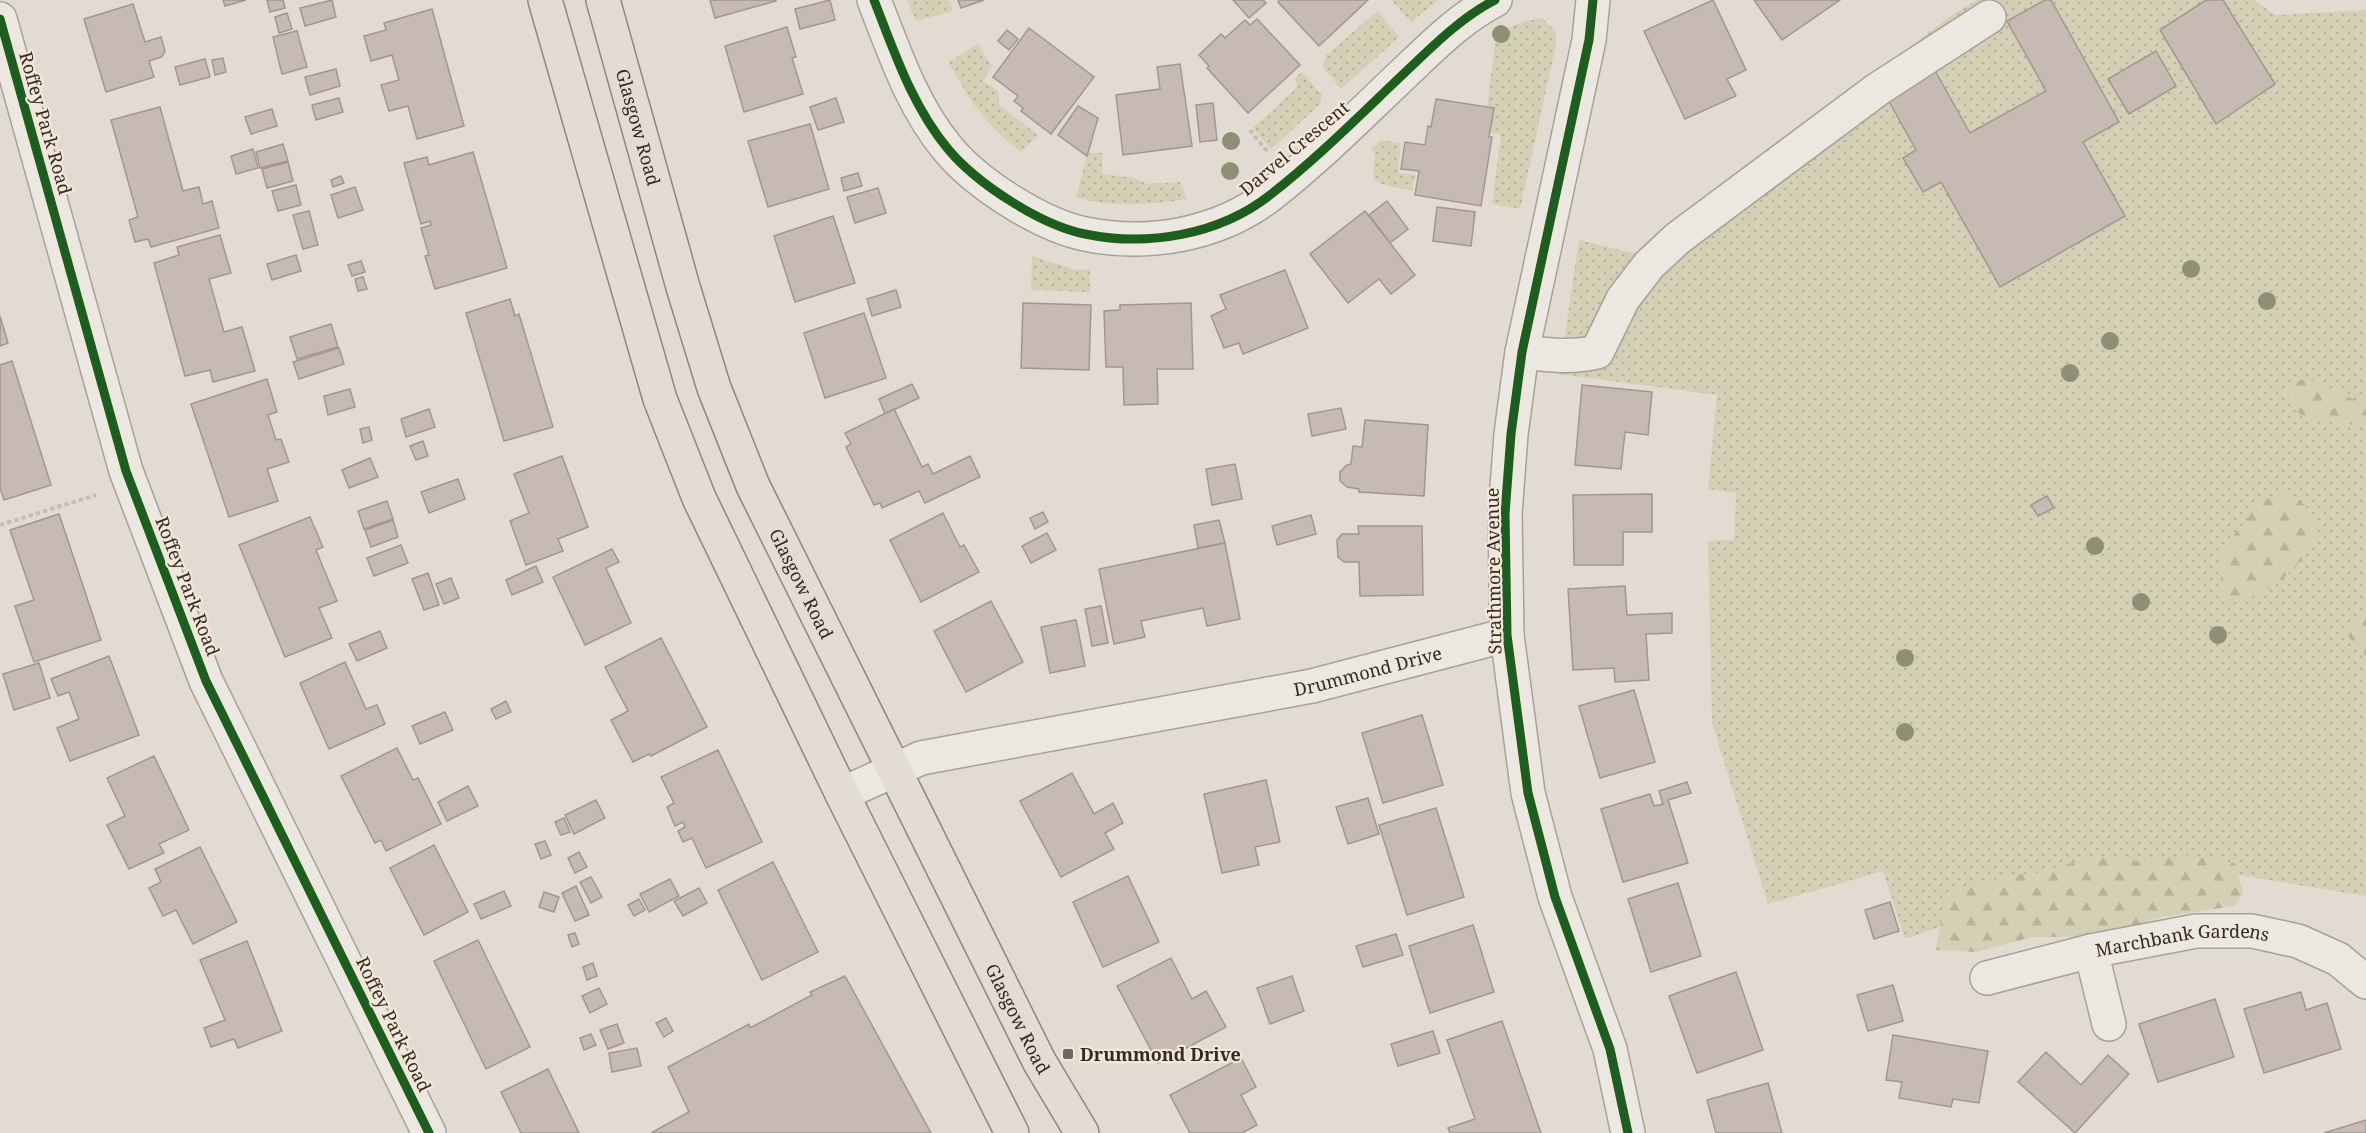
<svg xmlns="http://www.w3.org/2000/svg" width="2366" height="1133" viewBox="0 0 2366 1133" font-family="'Noto Serif',serif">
  <defs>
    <pattern id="grass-dots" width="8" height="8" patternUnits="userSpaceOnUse" patternTransform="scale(1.5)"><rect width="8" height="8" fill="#d3d0b5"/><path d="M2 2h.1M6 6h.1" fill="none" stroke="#b6b39b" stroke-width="1.8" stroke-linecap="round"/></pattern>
    <pattern id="forest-firs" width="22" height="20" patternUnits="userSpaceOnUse" patternTransform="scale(1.5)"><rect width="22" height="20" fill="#d3d0b5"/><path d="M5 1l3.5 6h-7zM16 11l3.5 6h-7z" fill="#b6b39b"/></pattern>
  </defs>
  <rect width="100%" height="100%" fill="#e2dbd1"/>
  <g fill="url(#grass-dots)">
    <polygon points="907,0 947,0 950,2 953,11 916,21"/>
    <polygon points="1391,0 1438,0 1411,22"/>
    <polygon points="1977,0 2254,0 2275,15 2366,10 2366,896 2181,866 2013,902 1905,939 1883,871 1768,904 1712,723 1708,541 1734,540 1736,493 1708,489 1717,395 1559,374 1579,240 1637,254 1952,15"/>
    <polygon points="1378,11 1399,37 1341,89 1323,67 1326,55"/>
    <polygon points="1542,18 1556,32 1556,45 1520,209 1492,204 1501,135 1490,132 1487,108 1495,43 1508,28 1526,21"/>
    <path d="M978 44 992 66 983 81 998 91 999 105 1038 135 1021 152C985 124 970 102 949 62Z"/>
    <polygon points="1302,72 1322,95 1320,104 1271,149 1253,128 1296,88 1297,83 1294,79"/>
    <polygon points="1381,140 1401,143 1398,173 1415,175 1412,191 1381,184 1373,178 1375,155 1371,149"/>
    <path d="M1088 153H1102V174L1135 178 1147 184 1180 182 1187 199C1150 205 1113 208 1076 197Z"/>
    <polygon points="1032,256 1073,269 1090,270 1090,292 1031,290"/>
  </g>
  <g fill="url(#forest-firs)">
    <path d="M2307 378 2366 405V423L2358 425C2331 421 2279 424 2290 383Z"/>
    <path d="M2289 491C2307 506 2313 513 2317 536 2297 572 2276 587 2239 603L2222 598 2220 560 2227 543 2262 501Z"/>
    <polygon points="2366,610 2366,656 2345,633"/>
    <polygon points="2191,855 2235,863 2243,892 2234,906 2162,917 2120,930 2077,937 2032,937 1976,952 1935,950 1948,891 2016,875 2039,873 2090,857 2141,861"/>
  </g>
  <g fill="#c6bab2" stroke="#a29790" stroke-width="1.5">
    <polygon points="223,0 246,0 225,6"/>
    <polygon points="267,0 283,0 285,8 270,12"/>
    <polygon points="332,0 336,17 305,26 300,8"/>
    <polygon points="710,0 776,0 776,1 715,18"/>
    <polygon points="830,0 835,20 800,29 795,9"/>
    <polygon points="958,0 984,0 961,8"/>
    <polygon points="1233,0 1263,0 1266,3 1249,18"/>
    <polygon points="1279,0 1368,0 1319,46 1278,2"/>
    <polygon points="1713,0 1746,70 1727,79 1736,96 1685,119 1644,31"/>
    <polygon points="1754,0 1840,0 1782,40"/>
    <polygon points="2045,0 2051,0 2119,122 2083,142 2125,216 2000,287 1941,182 1923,192 1903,158 1916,150 1886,96 1934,69 1970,133 2046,91 2007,21"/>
    <polygon points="2206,0 2223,0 2275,84 2216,124 2160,30"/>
    <polygon points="133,4 145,42 161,37 165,51 162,57 149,61 154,77 106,92 84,19"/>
    <polygon points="432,9 464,126 417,139 408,106 389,111 381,85 399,80 392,55 371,61 364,36 386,30 384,23"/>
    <polygon points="287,13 292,29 279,33 275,17"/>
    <polygon points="1257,19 1300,65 1248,113 1207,68 1209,66 1199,55 1221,34 1225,38 1245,20 1250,25"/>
    <polygon points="787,27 796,57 792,58 803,94 744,112 725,46"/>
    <polygon points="1029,28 1094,77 1051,134 1021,111 1023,108 1014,101 1018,96 993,77"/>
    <polygon points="1007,30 1018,39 1009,50 998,41"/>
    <polygon points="297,31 307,67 282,74 273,37"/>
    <polygon points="2156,51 2176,86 2129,114 2108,79"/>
    <polygon points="223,58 226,72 215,75 212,60"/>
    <polygon points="205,59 210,77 180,85 175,67"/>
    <polygon points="1180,64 1192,146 1123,155 1116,95 1160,89 1157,67"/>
    <polygon points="336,69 340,86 310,95 305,77"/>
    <polygon points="339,98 343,112 316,120 312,105"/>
    <polygon points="836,98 844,122 818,130 810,107"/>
    <polygon points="1436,99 1494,108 1489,137 1492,137 1481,206 1415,195 1419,171 1401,169 1405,142 1425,145 1428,126 1431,127"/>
    <polygon points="1213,103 1217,140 1200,142 1196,105"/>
    <polygon points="1078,106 1098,118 1087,156 1058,135"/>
    <polygon points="160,107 183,191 199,187 203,204 212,201 219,228 151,247 148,239 135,242 129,220 138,217 111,120"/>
    <polygon points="272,109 277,126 251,134 245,117"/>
    <polygon points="810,124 829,189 768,207 748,141"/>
    <polygon points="283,144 288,161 260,168 256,152"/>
    <polygon points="253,149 258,168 236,174 231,156"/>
    <polygon points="473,152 507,268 435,289 425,256 429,255 421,228 431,225 430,221 421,224 404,163 427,157 429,165"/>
    <polygon points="288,162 293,181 267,188 262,169"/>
    <polygon points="858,173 862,186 844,191 841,178"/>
    <polygon points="341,176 344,183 333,187 331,180"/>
    <polygon points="296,185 301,205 278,211 272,191"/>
    <polygon points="355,187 363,210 338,218 331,195"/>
    <polygon points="878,188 886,213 855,223 847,197"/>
    <polygon points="1387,201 1408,229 1390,243 1369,215"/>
    <polygon points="1437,207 1475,212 1471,246 1433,241"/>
    <polygon points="309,211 318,245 303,249 293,215"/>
    <polygon points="1365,211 1415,275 1391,294 1379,279 1348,303 1310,254"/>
    <polygon points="833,216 855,283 795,302 774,236"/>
    <polygon points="220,235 231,273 209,279 224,332 242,327 255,371 213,382 210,370 185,376 154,263 179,255 177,247"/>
    <polygon points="296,255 301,271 272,280 267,264"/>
    <polygon points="361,261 365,272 352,276 348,265"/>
    <polygon points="1285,270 1308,328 1243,354 1239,343 1224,348 1211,316 1226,309 1220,295"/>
    <polygon points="363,277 367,289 358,291 355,279"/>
    <polygon points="896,290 901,307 872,316 867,299"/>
    <polygon points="510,299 515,316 519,314 553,427 504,441 466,313"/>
    <polygon points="1023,303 1091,305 1089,370 1021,368"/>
    <polygon points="1191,303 1193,369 1157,369 1158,404 1124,405 1123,367 1106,367 1104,311 1120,310 1120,305"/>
    <polygon points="864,313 886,378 825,398 804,333"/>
    <polygon points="0,316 8,343 0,346"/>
    <polygon points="331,324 338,347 297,359 290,337"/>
    <polygon points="339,348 344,364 299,379 293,362"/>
    <polygon points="12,361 51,485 4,500 0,488 0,365"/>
    <polygon points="267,379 277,412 268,415 276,440 281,439 289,462 267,469 278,501 229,517 191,404"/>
    <polygon points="912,384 919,398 885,414 879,399"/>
    <polygon points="1582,385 1652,392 1648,435 1625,432 1621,469 1575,465"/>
    <polygon points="350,389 355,407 328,415 324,396"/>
    <polygon points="1341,408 1346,429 1312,436 1308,414"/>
    <polygon points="429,409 435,427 406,437 401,419"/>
    <polygon points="894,409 922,467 928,464 933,474 970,456 980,477 925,503 919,491 882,508 880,503 874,505 846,447 851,444 845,433"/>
    <polygon points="1365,420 1428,425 1424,496 1359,492 1359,489 1347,487 1340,481 1340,472 1347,465 1351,464 1353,446 1362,447"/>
    <polygon points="369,427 372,440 363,443 360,429"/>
    <polygon points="423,441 428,456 416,460 410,446"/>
    <polygon points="562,456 588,527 558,539 563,551 526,565 510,521 529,513 514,474"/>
    <polygon points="370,458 378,477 349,488 342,470"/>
    <polygon points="1235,464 1242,499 1212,505 1206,469"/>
    <polygon points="458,479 465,499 429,513 421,492"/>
    <polygon points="1652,494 1652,532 1623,532 1623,565 1574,565 1573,495"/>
    <polygon points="2047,496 2054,508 2038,516 2031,505"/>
    <polygon points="387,501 393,519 364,529 358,511"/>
    <polygon points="1043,512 1048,522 1035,529 1030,518"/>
    <polygon points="943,513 960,547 964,545 979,572 921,602 890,540"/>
    <polygon points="59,514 101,640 34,662 15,606 34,600 10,530"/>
    <polygon points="1311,515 1316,534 1277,545 1272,526"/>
    <polygon points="310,517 323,547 316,550 337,601 319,608 332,638 285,657 239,545"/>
    <polygon points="393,520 398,537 371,547 365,530"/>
    <polygon points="1219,520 1225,543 1198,548 1194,525"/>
    <polygon points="1358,526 1422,526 1423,595 1360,596 1359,562 1344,562 1338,557 1337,540 1342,534 1359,534"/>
    <polygon points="1047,533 1056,550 1031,563 1022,546"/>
    <polygon points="1225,543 1240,619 1207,626 1203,608 1141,621 1145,637 1114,644 1099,569"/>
    <polygon points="401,545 408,563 374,576 367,558"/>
    <polygon points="612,549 619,562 606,568 631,623 585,645 553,577"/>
    <polygon points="536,566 543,582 512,595 506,580"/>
    <polygon points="428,573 439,605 424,610 412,579"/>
    <polygon points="451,578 459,598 444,604 436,584"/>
    <polygon points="1625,586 1627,615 1672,613 1672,633 1646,634 1649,680 1615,682 1614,668 1573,670 1568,589"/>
    <polygon points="991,601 1023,662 966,692 934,631"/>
    <polygon points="1101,606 1108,643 1092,646 1085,609"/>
    <polygon points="1076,620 1085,666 1050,673 1041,627"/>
    <polygon points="380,631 387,648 357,661 349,644"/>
    <polygon points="661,638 707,727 651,756 649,754 633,762 611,720 628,711 605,667"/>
    <polygon points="109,656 139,735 70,761 57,728 79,719 69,692 58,696 51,679"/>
    <polygon points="345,662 366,709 377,705 385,724 329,749 300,683"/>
    <polygon points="39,663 50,698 14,710 3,674"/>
    <polygon points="1634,690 1655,762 1600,778 1579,706"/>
    <polygon points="506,701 511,712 496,719 491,709"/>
    <polygon points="445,712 453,730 420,744 412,726"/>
    <polygon points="1422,715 1443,785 1383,803 1362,733"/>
    <polygon points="397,748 413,780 418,778 441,824 386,851 381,840 375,843 341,776"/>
    <polygon points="718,750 762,842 706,868 692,838 683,842 678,831 685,827 683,822 675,826 667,807 674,803 661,777"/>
    <polygon points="154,756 189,830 159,844 164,853 129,869 107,825 125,816 107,778"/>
    <polygon points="1072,773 1094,814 1113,803 1123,823 1105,833 1114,849 1061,877 1020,801"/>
    <polygon points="1266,780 1280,842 1255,847 1259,865 1222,873 1204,794"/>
    <polygon points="1687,782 1691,793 1668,800 1688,863 1623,882 1601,809 1650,794 1654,806 1663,804 1659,791"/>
    <polygon points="468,786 478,806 447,821 438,802"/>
    <polygon points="1368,798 1379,834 1348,844 1336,807"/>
    <polygon points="596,800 605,818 574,834 565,815"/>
    <polygon points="1436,808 1464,897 1407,915 1379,825"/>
    <polygon points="564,818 570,832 561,835 555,822"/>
    <polygon points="545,841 551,855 541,859 535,844"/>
    <polygon points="434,845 468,912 424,935 390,868"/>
    <polygon points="200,847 237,922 193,944 176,910 163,916 149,888 161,882 155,869"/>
    <polygon points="579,852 587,867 575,873 568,858"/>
    <polygon points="773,862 818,952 762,980 718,890"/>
    <polygon points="1128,876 1159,942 1103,967 1073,902"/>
    <polygon points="591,877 602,897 591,903 580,882"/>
    <polygon points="670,879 679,896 649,912 640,894"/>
    <polygon points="1678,883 1701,956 1651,972 1628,899"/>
    <polygon points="576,886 589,915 575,921 562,893"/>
    <polygon points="699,888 707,903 683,916 674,901"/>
    <polygon points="504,891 511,906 481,919 474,904"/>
    <polygon points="544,892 559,897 554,912 539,907"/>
    <polygon points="639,899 645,910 634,916 628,905"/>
    <polygon points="1890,902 1899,931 1874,939 1865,910"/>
    <polygon points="1473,925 1494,992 1430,1013 1409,946"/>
    <polygon points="575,933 579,944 572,947 568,935"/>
    <polygon points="1396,934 1403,955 1363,967 1356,946"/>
    <polygon points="478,940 530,1047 486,1069 434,961"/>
    <polygon points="247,941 282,1031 238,1048 234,1039 211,1047 204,1028 225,1020 200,960"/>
    <polygon points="1171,958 1192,999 1206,991 1226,1027 1158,1063 1117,986"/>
    <polygon points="593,963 597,976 587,980 583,967"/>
    <polygon points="1736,972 1763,1050 1697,1073 1669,996"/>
    <polygon points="845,976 931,1133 651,1133 689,1112 668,1067 749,1024 750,1028 812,995 810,992"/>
    <polygon points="1292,976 1304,1011 1270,1024 1257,988"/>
    <polygon points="1893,985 1903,1021 1868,1031 1857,995"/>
    <polygon points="599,988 607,1004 590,1013 582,996"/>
    <polygon points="2301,992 2306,1010 2327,1003 2341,1049 2264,1073 2244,1009"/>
    <polygon points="2215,999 2234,1057 2158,1082 2139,1024"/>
    <polygon points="666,1018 673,1031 664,1037 656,1023"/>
    <polygon points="1502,1021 1541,1133 1450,1133 1448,1128 1475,1119 1447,1040"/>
    <polygon points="617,1024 624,1043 608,1049 600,1030"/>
    <polygon points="1433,1031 1440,1053 1398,1066 1391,1044"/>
    <polygon points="591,1034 596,1045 584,1050 580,1038"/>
    <polygon points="1893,1035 1988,1051 1979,1103 1953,1099 1951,1107 1899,1098 1902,1082 1886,1080"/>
    <polygon points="637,1048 641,1066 612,1072 609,1053"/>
    <polygon points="2046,1052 2081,1085 2108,1055 2129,1074 2075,1133 2018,1082"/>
    <polygon points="1241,1058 1256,1087 1241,1095 1257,1125 1242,1133 1190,1133 1170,1095"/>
    <polygon points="548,1069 579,1133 521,1133 501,1092"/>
    <polygon points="1768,1083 1782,1133 1716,1133 1707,1100"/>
    <polygon points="2366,1120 2366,1133 2324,1133"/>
  </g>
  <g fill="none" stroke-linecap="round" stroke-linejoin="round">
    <g stroke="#a8a199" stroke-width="36">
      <g id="minor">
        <path d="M874 0C894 51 912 106 948 149 977 184 1041 225 1085 234 1147 247 1219 235 1270 195 1315 160 1356 119 1397 80 1428 51 1458 19 1495 0"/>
        <polyline points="1593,0 1589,40 1522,352 1511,434 1505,514 1507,635 1528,793 1555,897 1610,1049 1628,1133"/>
        <polyline points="0,19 126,471 206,681 429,1133"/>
        <path d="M1522 352C1548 355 1571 358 1597 352L1623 299 1649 265 1678 238 1878 89 1989 17"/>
        <path id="s1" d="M842 794 921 758 1312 686 1507 635"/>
        <polyline points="2091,951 2109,1024"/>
        <path id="s2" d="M1987 978 2091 951 2196 931H2252L2298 941 2338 959 2366 982"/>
      </g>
    </g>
    <g stroke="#8e8680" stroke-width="36">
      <g id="major">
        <polyline points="545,0 660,399 699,498 842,794 1012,1133"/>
        <path id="s3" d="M603 0 683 287 714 388 753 486 1039 1061 1082 1133"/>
      </g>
    </g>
    <g stroke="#c3beb8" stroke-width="4" stroke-dasharray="4.5 3" stroke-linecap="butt">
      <polyline points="1250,130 1267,151"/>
      <polyline points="0,525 96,495"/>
    </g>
    <use href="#minor" stroke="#ebe7e1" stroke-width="33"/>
    <use href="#major" stroke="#e2dcd4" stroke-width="33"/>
    <g stroke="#f2e7d8" stroke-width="13">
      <g id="cycleway">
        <path d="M874 0C894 51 912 106 948 149 977 184 1041 225 1085 234 1147 247 1219 235 1270 195 1315 160 1356 119 1397 80 1428 51 1458 19 1495 0"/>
        <polyline points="1593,0 1589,40 1522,352 1511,434 1505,514 1507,635 1528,793 1555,897 1610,1049 1628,1133"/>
        <polyline points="0,19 126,471 206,681 429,1133"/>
      </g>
    </g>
    <use href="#cycleway" stroke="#1b5e20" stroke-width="9"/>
  </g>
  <g fill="#8f8f75">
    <circle cx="1501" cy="34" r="9"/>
    <circle cx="1231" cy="141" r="9"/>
    <circle cx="1230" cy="171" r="9"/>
    <circle cx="2191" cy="269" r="9"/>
    <circle cx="2267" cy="301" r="9"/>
    <circle cx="2110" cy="341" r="9"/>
    <circle cx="2070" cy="373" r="9"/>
    <circle cx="2095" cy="546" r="9"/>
    <circle cx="2141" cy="602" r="9"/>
    <circle cx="2218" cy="635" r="9"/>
    <circle cx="1905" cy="658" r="9"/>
    <circle cx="1905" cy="732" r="9"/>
  </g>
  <rect fill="#72675f" stroke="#f2e7d8" stroke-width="2" x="1062" y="1048" width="12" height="12" rx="3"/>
  <g text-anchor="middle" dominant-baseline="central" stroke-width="4.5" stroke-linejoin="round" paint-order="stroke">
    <g font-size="18" fill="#362922" stroke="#f2e7d8">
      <text transform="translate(46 123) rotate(74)">Roffey Park Road</text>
      <text stroke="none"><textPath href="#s3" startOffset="132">Glasgow Road</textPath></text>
      <text transform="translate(1294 148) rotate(-40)">Darvel Crescent</text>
      <text transform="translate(1493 571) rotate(-91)">Strathmore Avenue</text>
      <text stroke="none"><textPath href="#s3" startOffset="618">Glasgow Road</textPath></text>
      <text transform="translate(188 586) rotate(69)">Roffey Park Road</text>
      <text stroke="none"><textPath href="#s1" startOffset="542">Drummond Drive</textPath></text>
      <text stroke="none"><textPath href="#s2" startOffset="200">Marchbank Gardens</textPath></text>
      <text stroke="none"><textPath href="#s3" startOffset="1104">Glasgow Road</textPath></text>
      <text transform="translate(394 1024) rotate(64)">Roffey Park Road</text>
    </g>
    <g font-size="18" font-weight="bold" fill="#362922" stroke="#f2e7d8" text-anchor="start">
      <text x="1080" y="1054">Drummond Drive</text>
    </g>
  </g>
</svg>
